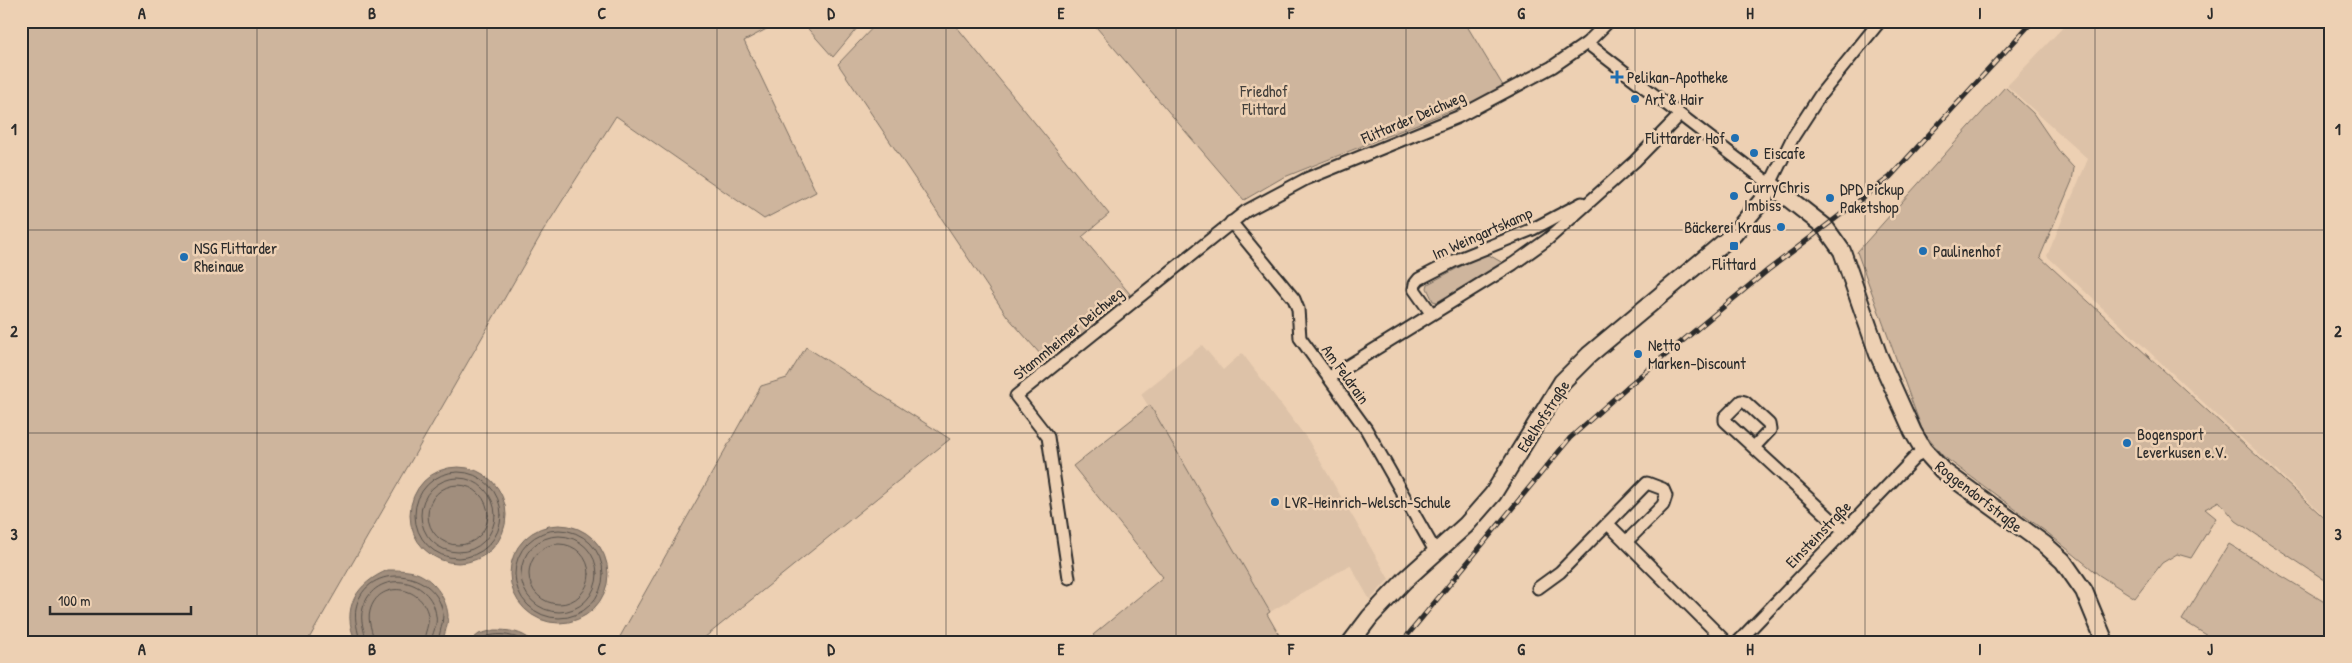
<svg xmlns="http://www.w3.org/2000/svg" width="2352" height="663" viewBox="0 0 2352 663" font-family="'Patrick Hand',sans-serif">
  <rect width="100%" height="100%" fill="#edd0b3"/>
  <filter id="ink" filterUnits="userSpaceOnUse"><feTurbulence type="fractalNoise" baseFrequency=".02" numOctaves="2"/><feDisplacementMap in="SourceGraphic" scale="10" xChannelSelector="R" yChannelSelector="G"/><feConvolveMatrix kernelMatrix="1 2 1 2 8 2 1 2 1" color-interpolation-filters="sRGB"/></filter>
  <g filter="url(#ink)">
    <g fill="#ddc2a8">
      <polygon points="2069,21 2331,21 2331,522 2047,256 2088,159 2007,86"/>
      <polygon points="1202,345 1223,370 1242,353 1308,440 1389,579 1370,600 1350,565 1270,612 1141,394"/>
    </g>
    <g fill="#ceb59d" stroke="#7c7064">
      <polygon points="21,21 770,21 774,25 744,41 816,192 764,219 616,116 542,233 307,642 21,642"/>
      <polygon points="801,21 863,21 833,57"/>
      <polygon points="879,21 952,21 1109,214 1082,237 1130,294 1048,363 1007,316 838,64"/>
      <polygon points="1091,21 1464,21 1505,89 1282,178 1244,200"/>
      <polygon points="2005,87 2033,113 2061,154 2074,168 2072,181 2040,257 2331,524 2331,584 2236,521 2219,501 2205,509 2216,518 2191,558 2177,554 2162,563 2135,598 2099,575 2049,534 1943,456 1923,432 1857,252"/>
      <polygon points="1489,255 1503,263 1437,302 1433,301 1427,288 1428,284 1480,256"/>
      <polygon points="806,347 950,439 699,642 617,642 761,386 787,378"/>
      <polygon points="1150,405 1270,612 1267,614 1283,642 1100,642 1093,635 1163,577 1073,466"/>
      <polygon points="2229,544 2331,606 2330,642 2218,642 2182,620"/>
    </g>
    <g fill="#a18e7d" stroke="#72665c">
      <circle cx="458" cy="515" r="48"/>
      <circle cx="559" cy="574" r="49"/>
      <path d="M388 570C395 570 402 570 408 571 429 573 446 595 448 615 448 624 445 633 442 642H356C340 608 357 583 388 570Z"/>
      <path d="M494 630C508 630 522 631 533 642H469L479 634Z"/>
    </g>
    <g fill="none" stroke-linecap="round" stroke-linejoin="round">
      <g stroke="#5a534c" stroke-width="1">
        <circle cx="458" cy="515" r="43"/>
        <circle cx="458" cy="515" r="37"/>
        <circle cx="458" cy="515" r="30"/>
        <circle cx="559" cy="574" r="44"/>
        <circle cx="559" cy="574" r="38"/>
        <circle cx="559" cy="574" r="30"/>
        <path d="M360 642C358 630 354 621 356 608 366 560 439 569 443 615 443 625 439 633 438 642"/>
        <path d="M366 642C365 630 359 621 363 608 374 568 432 576 436 616 438 625 432 633 431 642"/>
        <path d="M374 642C373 631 367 622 370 611 378 579 422 585 428 615 430 624 424 633 424 642"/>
        <path d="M477 642C491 631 511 633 525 642"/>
      </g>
      <g stroke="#2b2b2b" stroke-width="15">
        <g id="street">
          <polyline points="1587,43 1770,184 1793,137 1821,94 1880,21"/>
          <polyline points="1231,222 1294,299 1298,309 1300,338 1366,429 1435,551"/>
          <polyline points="1431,313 1414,289 1415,284 1419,279 1454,261 1533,229 1582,203"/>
          <polyline points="1330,377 1513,264 1548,239 1635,161 1680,115"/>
          <polyline points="1754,447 1770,430 1769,424 1745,402 1741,401 1725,417 1725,421 1844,531"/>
          <polyline points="1626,542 1726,642"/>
          <polyline points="1069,578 1048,437 1016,396 1246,211 1306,179 1458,117 1552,67 1587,43 1609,21"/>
          <polyline points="1538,588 1560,572 1647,483 1663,489 1666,496 1663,505 1626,542 1608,524"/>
          <polyline points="1738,642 1923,449"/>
        </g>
      </g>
      <g stroke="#2b2b2b" stroke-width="20">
        <polyline id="secondary" points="1351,642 1370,617 1405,580 1466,525 1493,494 1562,382 1589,355 1734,234 1764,198 1770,184 1825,227 1842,251 1878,354 1913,432 1923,449 1942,470 2044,544 2063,561 2084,591 2105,642"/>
      </g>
      <use href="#street" stroke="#edd0b3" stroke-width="11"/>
      <use href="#secondary" stroke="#edd0b3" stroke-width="16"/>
      <g stroke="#2b2b2b" stroke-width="5">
        <polyline id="rail" points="1402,642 1570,438 1627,387 1768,270 1890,177 2033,21"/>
      </g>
      <use href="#rail" stroke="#edd0b3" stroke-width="3" stroke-dasharray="9" stroke-linecap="butt"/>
    </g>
  </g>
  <path fill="none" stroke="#2b2b2b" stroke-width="1" stroke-opacity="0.55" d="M257 21V642M487 21V642M717 21V642M946 21V642M1176 21V642M1406 21V642M1635 21V642M1865 21V642M2095 21V642M21 230H2331M21 433H2331"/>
  <g fill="#1f6fb2" stroke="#edd0b3" stroke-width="2">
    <path d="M1614.5 69.5h5v5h5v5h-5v5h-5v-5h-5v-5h5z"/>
    <circle cx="1635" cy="99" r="5"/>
    <circle cx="1735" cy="138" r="5"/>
    <circle cx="1754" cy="153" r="5"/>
    <circle cx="1734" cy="196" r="5"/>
    <circle cx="1830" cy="198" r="5"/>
    <circle cx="1781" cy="227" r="5"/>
    <rect x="1729" y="241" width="10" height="10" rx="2.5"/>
    <circle cx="1923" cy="251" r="5"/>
    <circle cx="184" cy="257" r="5"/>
    <circle cx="1638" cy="354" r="5"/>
    <circle cx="2127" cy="443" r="5"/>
    <circle cx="1275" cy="502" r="5"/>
  </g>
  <g text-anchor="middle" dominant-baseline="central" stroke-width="5" stroke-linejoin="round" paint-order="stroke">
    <g font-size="16" fill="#2b2b2b" stroke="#edd0b3" text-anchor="start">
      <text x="1627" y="77">Pelikan-Apotheke</text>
      <text x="1645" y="99">Art &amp; Hair</text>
      <text x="1725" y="138" text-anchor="end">Flittarder Hof</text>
      <text x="1764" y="153">Eiscafe</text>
      <text x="1744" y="187">CurryChris<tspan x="1744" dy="18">Imbiss</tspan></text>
      <text x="1840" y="189">DPD Pickup<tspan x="1840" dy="18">Paketshop</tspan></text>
      <text x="1771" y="227" text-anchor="end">Bäckerei Kraus</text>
      <text x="194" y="248">NSG Flittarder<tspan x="194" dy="18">Rheinaue</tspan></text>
      <text x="1933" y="251">Paulinenhof</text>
      <text x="1734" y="264" text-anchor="middle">Flittard</text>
      <text x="1648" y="345">Netto<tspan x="1648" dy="18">Marken-Discount</tspan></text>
      <text x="2137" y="434">Bogensport<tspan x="2137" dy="18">Leverkusen e.V.</tspan></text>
      <text x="1285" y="502">LVR-Heinrich-Welsch-Schule</text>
    </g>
    <g font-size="16" fill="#43403c" stroke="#edd0b3">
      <text x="1264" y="91">Friedhof<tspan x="1264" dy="18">Flittard</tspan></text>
    </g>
    <g font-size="16" fill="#2b2b2b" stroke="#edd0b3">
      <text transform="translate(1413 117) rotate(-23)">Flittarder Deichweg</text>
      <text transform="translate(1482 233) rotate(-24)">Im Weingartskamp</text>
      <text transform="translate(1068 333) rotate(-39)">Stammheimer Deichweg</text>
      <text transform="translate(1346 374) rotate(54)">Am Feldrain</text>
      <text transform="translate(1543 416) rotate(-57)">Edelhofstraße</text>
      <text transform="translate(1979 496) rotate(38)">Roggendorfstraße</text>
      <text transform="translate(1818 534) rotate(-46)">Einsteinstraße</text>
    </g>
  </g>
  <rect width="2352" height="663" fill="none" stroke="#edd0b3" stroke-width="55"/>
  <path d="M50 606v8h141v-8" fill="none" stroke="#2b2b2b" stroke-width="2.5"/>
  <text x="58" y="606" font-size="15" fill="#2b2b2b" stroke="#edd0b3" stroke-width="4" paint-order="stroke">100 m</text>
  <rect x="28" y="28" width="2296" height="608" fill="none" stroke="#2b2b2b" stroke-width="2"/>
  <g font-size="16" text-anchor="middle" font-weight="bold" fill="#2b2b2b">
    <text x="142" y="19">A</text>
    <text x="372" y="19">B</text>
    <text x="602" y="19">C</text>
    <text x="831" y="19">D</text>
    <text x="1061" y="19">E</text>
    <text x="1291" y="19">F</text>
    <text x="1521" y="19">G</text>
    <text x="1750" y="19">H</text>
    <text x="1980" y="19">I</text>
    <text x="2210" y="19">J</text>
    <text x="14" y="135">1</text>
    <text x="2338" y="135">1</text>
    <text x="14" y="337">2</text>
    <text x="2338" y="337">2</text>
    <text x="14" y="540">3</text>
    <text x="2338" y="540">3</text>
    <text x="142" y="655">A</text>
    <text x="372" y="655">B</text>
    <text x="602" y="655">C</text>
    <text x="831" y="655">D</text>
    <text x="1061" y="655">E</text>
    <text x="1291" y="655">F</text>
    <text x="1521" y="655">G</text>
    <text x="1750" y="655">H</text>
    <text x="1980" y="655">I</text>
    <text x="2210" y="655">J</text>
  </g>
</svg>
